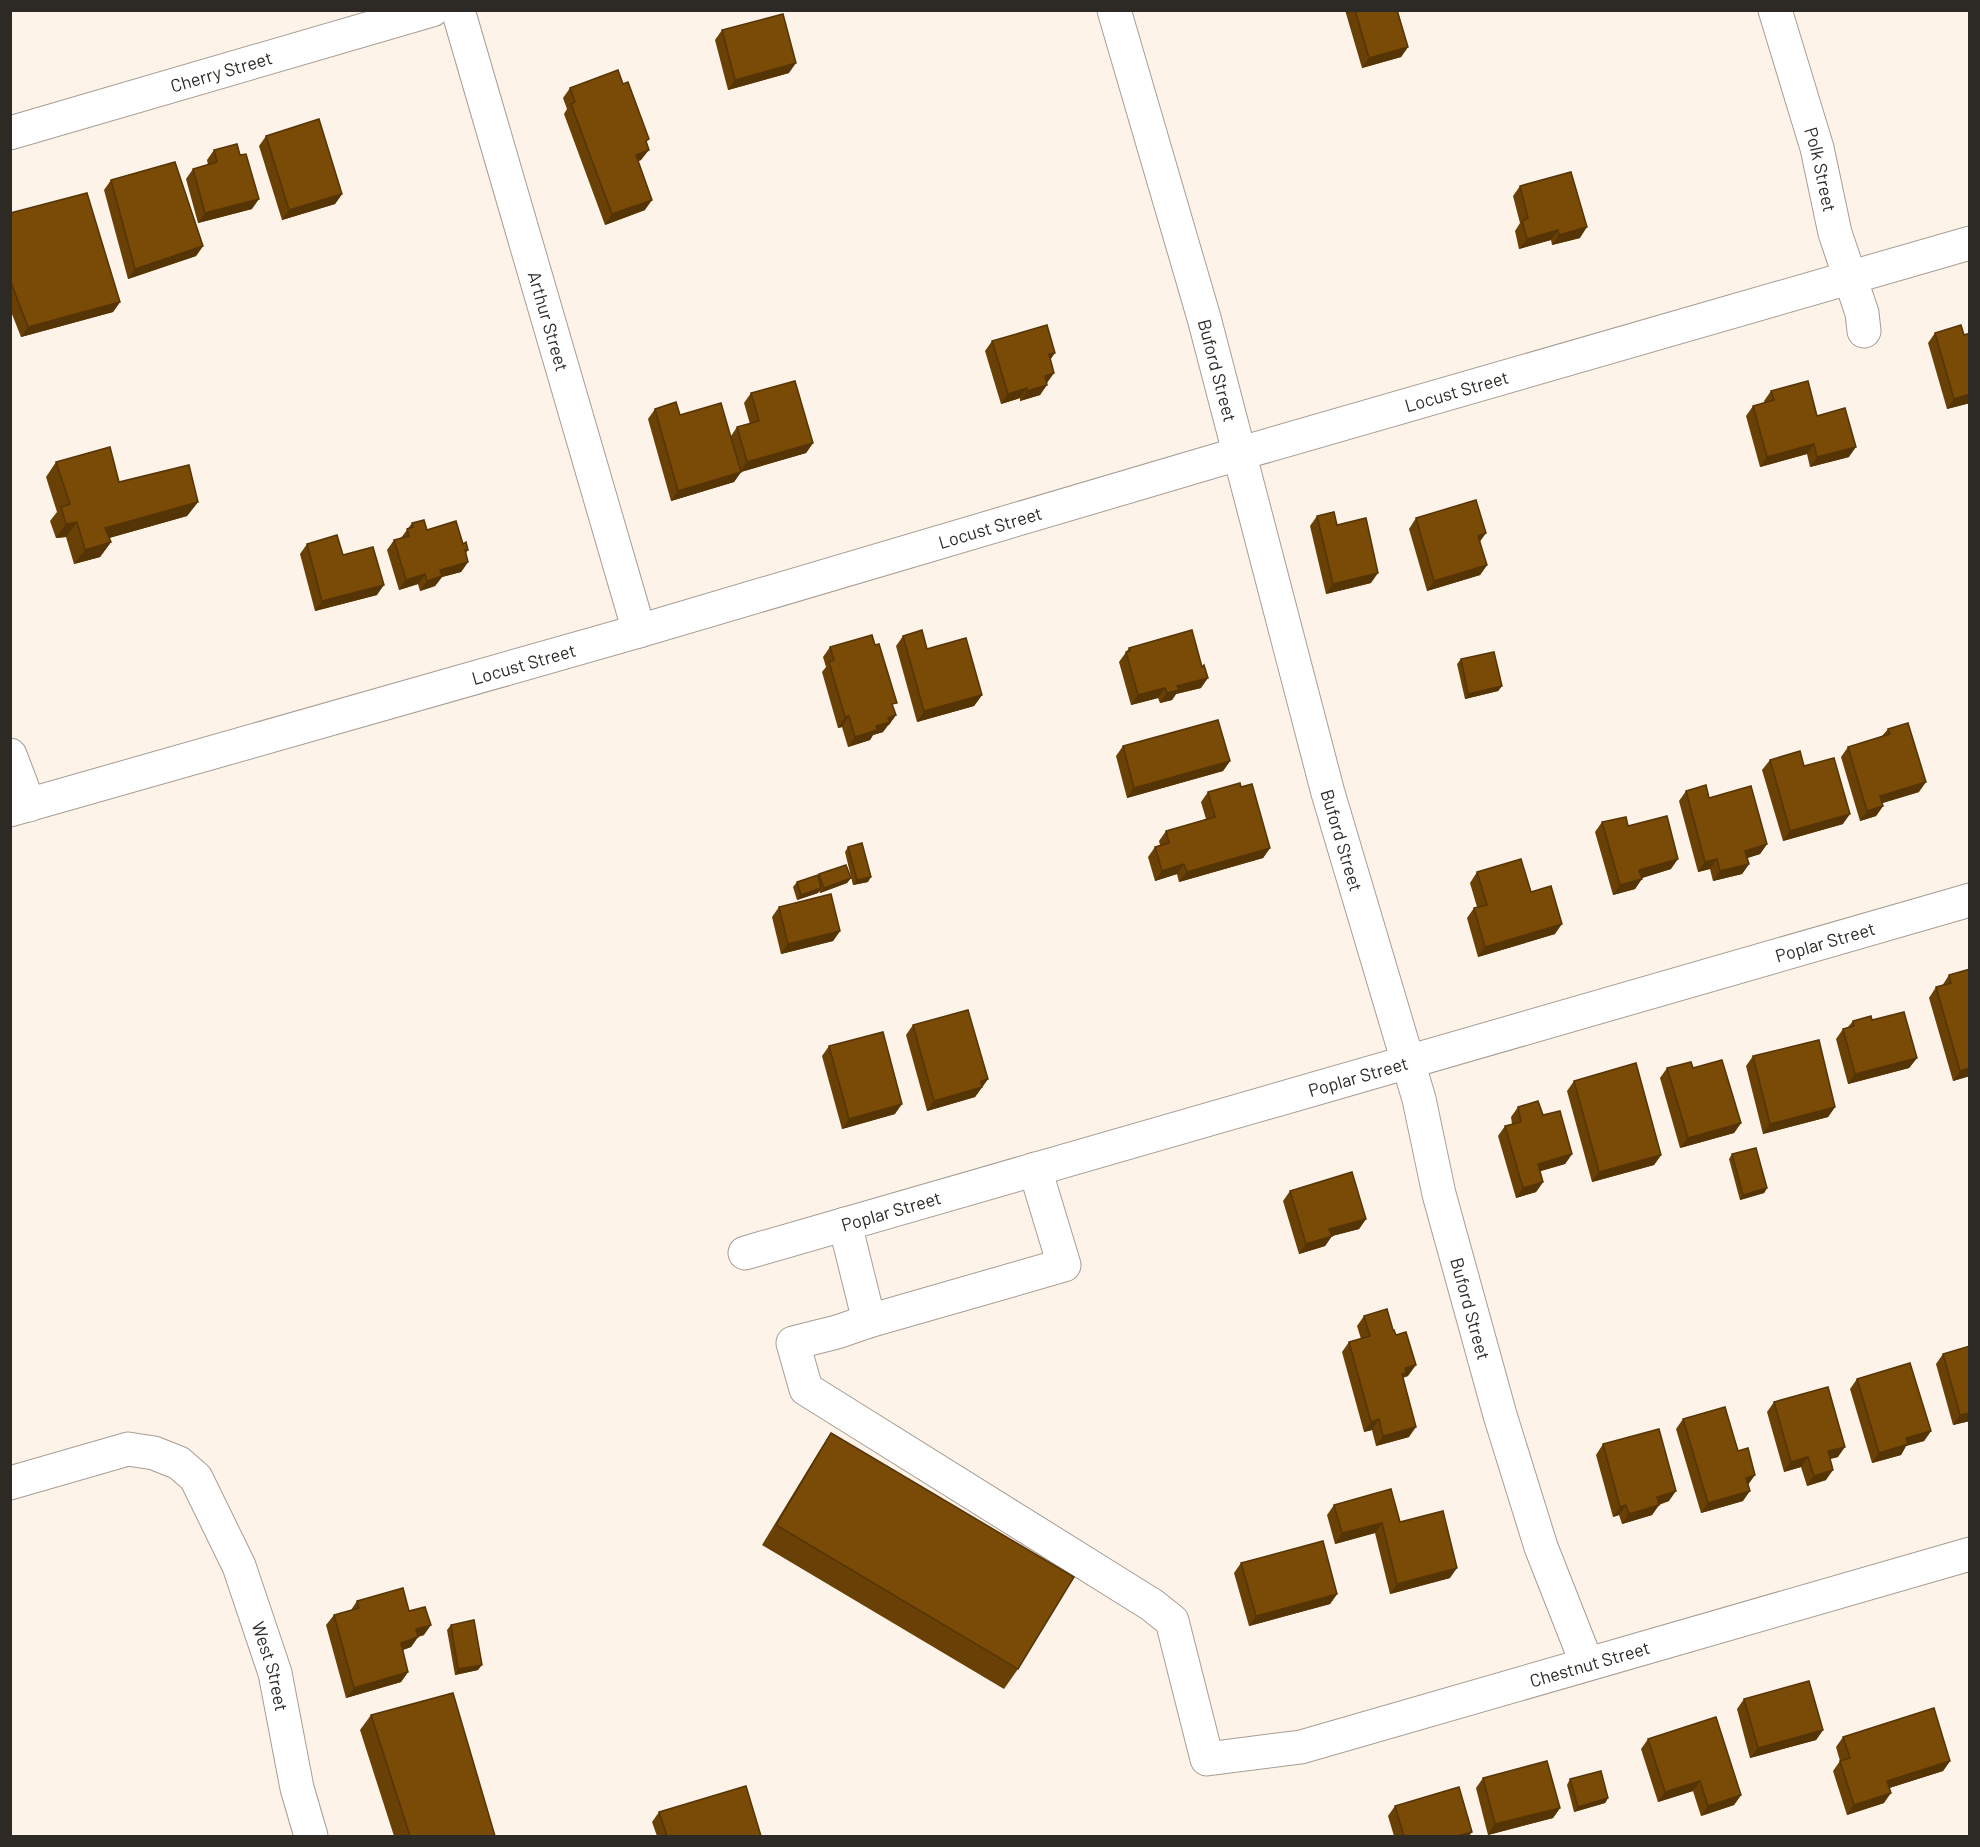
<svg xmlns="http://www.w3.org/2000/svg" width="1980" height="1847" viewBox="0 0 1980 1847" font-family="Barlow,sans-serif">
  <rect width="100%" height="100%" fill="#fdf3e9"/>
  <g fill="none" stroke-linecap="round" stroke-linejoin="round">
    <g stroke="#a79d94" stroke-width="35">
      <g id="minor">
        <path id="s1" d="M458 10 639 631"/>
        <path id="s2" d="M1114 10 1204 318 1328 793 1419 1099 1439 1194 1500 1415 1541 1547 1587 1664"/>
        <path id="s3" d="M1775 10 1817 148 1835 233 1862 313 1864 331"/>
        <path id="s4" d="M10 133 432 10"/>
        <polyline points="10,755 29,805"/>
        <path id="s5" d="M10 810 639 631 1238 454 1970 243"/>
        <polyline points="845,1224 869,1321 1064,1265 1035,1169"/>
        <path id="s6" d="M745 1253 1970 900"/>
        <path id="s7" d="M869 1321 837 1332 793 1343 806 1389 1152 1605 1172 1621 1207 1759 1301 1747 1970 1554"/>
        <path id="s8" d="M10 1483 128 1449 154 1453 179 1463 196 1478 239 1566 275 1673 297 1788 311 1836"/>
      </g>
    </g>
    <use href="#minor" stroke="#fff" stroke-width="33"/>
  </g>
  <g fill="#694006">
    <polygon points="1345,10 1399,10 1398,12 1408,47 1401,57 1362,68"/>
    <polygon points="722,30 789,73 728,90 715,40"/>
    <polygon points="570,88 646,143 641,160 638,161 645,210 605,225 564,114 567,109 563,98"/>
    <polygon points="266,136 342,194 335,204 282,220 259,146"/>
    <polygon points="214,150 240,155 252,209 198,223 186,179 193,169 208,165 207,160"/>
    <polygon points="111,180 203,246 196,256 128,279 104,190"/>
    <polygon points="1520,186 1580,238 1552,245 1551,240 1519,249 1515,231 1520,223 1513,196"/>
    <polygon points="10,213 120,302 113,312 21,337 10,309"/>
    <polygon points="1935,333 1970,403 1947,409 1928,343"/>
    <polygon points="992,341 1051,360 1047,383 1040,395 1020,401 1020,398 1001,404 985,351"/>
    <polygon points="1771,391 1817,416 1849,457 1810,467 1807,454 1760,467 1746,416 1753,406 1765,403 1764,401"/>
    <polygon points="751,393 813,443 806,453 741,472 734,482 671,501 648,419 655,409 680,415 731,436 737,427 750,424 744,403"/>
    <polygon points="56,462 119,482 198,502 187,516 109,538 111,542 100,557 74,564 66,537 56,538 50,521 57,512 46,477"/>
    <polygon points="1317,516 1337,525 1371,583 1326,594 1310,526"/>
    <polygon points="1416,518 1480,542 1487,565 1480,575 1427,591 1409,529"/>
    <polygon points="412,523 463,544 468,550 466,553 468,562 461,572 442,577 435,586 420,591 418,584 399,590 387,550 394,540 401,538"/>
    <polygon points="307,544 343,555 377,595 315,611 300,554"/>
    <polygon points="903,636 927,649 982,695 974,706 917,722 896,646"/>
    <polygon points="830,647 893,708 896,715 889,725 887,726 883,732 873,735 870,740 848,747 842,727 838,728 822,672 826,667 823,657"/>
    <polygon points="1129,648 1201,688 1176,694 1172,700 1160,703 1158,698 1131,705 1119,662"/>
    <polygon points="1461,659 1502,686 1498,691 1465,699 1457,664"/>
    <polygon points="1888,729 1919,792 1882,803 1883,806 1876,816 1860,821 1841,757 1848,747 1882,736"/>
    <polygon points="1123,746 1230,761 1223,771 1127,798 1116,756"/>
    <polygon points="1770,760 1804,766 1843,824 1783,841 1762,770"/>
    <polygon points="1241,787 1270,848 1263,858 1179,882 1177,874 1155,881 1148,857 1155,847 1160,845 1159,841 1166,831 1206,819 1201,802 1208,792"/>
    <polygon points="1686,791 1709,798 1767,844 1760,854 1747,858 1749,864 1742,874 1713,881 1710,869 1698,872 1679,801"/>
    <polygon points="1602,822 1628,826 1671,869 1642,878 1635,889 1613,895 1595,832"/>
    <polygon points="848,847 868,882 853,885 845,852"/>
    <polygon points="1477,872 1531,892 1555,934 1478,957 1467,918 1474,908 1477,907 1470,883"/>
    <polygon points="819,874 851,878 847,883 820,893 819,891 818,893 797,900 793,887 797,882 818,875"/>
    <polygon points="779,907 840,931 833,941 781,954 772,917"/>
    <polygon points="1970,969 1970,1076 1953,1081 1929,998 1936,987 1942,986 1949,975"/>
    <polygon points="1872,1020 1917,1058 1909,1068 1848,1084 1836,1039 1843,1029 1848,1027 1853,1021"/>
    <polygon points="913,1025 988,1079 975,1097 927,1111 906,1035"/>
    <polygon points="829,1046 895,1114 842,1129 822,1056"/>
    <polygon points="1753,1056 1835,1107 1828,1117 1763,1134 1746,1066"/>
    <polygon points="1667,1068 1693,1068 1741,1123 1734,1133 1680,1148 1660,1078"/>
    <polygon points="1574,1081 1661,1155 1654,1165 1592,1182 1567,1091"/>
    <polygon points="1518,1107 1543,1115 1572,1154 1565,1164 1540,1171 1543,1182 1536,1192 1516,1198 1498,1136 1505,1126 1512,1124 1511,1117"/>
    <polygon points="1732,1154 1767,1188 1764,1193 1740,1200 1729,1159"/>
    <polygon points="1290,1191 1366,1219 1359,1229 1332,1236 1325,1246 1299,1254 1283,1201"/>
    <polygon points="1364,1316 1393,1330 1408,1376 1403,1378 1409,1437 1376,1446 1372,1430 1364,1432 1342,1352 1349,1342 1361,1339 1357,1326"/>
    <polygon points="1943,1354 1970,1421 1953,1425 1936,1364"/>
    <polygon points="1857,1379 1931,1431 1924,1441 1906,1446 1901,1455 1872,1463 1850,1389"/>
    <polygon points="1774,1402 1838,1457 1830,1459 1826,1480 1807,1486 1801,1467 1784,1472 1767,1412"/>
    <polygon points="1683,1419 1743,1501 1701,1513 1676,1429"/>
    <polygon points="831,1433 1018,1669 1004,1689 762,1545 818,1453"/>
    <polygon points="1603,1444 1669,1501 1659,1505 1652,1515 1622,1524 1619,1515 1613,1517 1596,1455"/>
    <polygon points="1334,1505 1400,1522 1450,1578 1390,1594 1375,1533 1335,1544 1327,1515"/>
    <polygon points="1241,1563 1337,1594 1330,1604 1249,1626 1234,1573"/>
    <polygon points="357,1601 409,1611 424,1635 418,1637 411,1647 403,1650 408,1672 401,1682 346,1698 326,1625 334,1615 351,1610"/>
    <polygon points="451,1625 478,1670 455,1675 447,1630"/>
    <polygon points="1744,1699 1823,1730 1816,1740 1750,1758 1737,1709"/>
    <polygon points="371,1715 495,1836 394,1836 360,1730"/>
    <polygon points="1843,1737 1950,1761 1943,1771 1889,1788 1884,1803 1847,1815 1833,1771 1840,1761 1836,1747"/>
    <polygon points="1648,1739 1741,1795 1734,1805 1701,1816 1693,1791 1658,1802 1641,1749"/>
    <polygon points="1483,1778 1560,1808 1553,1818 1488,1835 1476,1788"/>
    <polygon points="1570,1779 1608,1798 1605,1803 1574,1812 1567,1785"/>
    <polygon points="1395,1806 1469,1836 1394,1836 1388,1816"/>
    <polygon points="659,1812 761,1836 657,1836 652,1822"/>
  </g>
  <g fill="#553405">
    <polygon points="1408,47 1401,57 1362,68 1369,58"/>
    <polygon points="796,63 789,73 728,90 735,80"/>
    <polygon points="649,150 641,160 629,165 636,155"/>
    <polygon points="342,194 335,204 282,220 289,210"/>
    <polygon points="259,199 252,209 198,223 205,213"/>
    <polygon points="652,200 645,210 605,225 612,214"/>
    <polygon points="1587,227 1580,238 1552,245 1559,235"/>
    <polygon points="1558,230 1551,240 1519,249 1527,239"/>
    <polygon points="203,246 196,256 128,279 135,269"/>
    <polygon points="120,302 113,312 21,337 28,327"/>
    <polygon points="1055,353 1048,363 1049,354"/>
    <polygon points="1054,373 1047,383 1038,386 1045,376"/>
    <polygon points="1047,385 1040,395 1020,401 1027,391"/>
    <polygon points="1027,388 1020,398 1001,404 1008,394"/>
    <polygon points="1970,394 1970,403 1947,409 1954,399"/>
    <polygon points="813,443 806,453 741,472 734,482 671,501 678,491 740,472 747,462"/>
    <polygon points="1814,444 1807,454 1760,467 1767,457"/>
    <polygon points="1856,447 1849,457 1810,467 1817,457"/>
    <polygon points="198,502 187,516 95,542 105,528"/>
    <polygon points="77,522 66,537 56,538 66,524"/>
    <polygon points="1486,533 1479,543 1478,536"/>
    <polygon points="111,542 100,557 74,564 85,550"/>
    <polygon points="468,562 461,572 442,577 435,586 420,591 427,581 440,570"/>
    <polygon points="1487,565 1480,575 1427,591 1434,581"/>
    <polygon points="1378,573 1371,583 1326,594 1333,584"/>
    <polygon points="425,574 418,584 399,590 406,580"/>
    <polygon points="384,585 377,595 315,611 322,601"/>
    <polygon points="1208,678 1201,688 1176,694 1172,700 1160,703 1167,693 1177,686"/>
    <polygon points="1502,686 1498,691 1465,699 1468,694"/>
    <polygon points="1165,688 1158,698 1131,705 1138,695"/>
    <polygon points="982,695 974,706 917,722 924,711"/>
    <polygon points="896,715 883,732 873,735 870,740 848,747 855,737 876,726 888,718"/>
    <polygon points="849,716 842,727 838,728 845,717"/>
    <polygon points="1230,761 1223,771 1127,798 1134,788"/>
    <polygon points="1926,782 1919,792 1873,806 1880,796"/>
    <polygon points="1883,806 1876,816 1860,821 1867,811"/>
    <polygon points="1850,814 1843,824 1783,841 1790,831"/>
    <polygon points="1767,844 1760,854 1738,861 1745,851"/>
    <polygon points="1270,848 1263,858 1179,882 1187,872"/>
    <polygon points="1678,859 1671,869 1632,881 1639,870"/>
    <polygon points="1717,859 1710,869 1698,872 1705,862"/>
    <polygon points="1184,864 1177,874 1155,881 1162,871"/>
    <polygon points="1749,864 1742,874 1713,881 1720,871"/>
    <polygon points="871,877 868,882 853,885 857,880"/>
    <polygon points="851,878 847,883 820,893 824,888"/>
    <polygon points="1642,879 1635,889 1613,895 1620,885"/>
    <polygon points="821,888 818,893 797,900 801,895"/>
    <polygon points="1562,924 1555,934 1478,957 1485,947"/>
    <polygon points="840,931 833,941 781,954 788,944"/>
    <polygon points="1917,1058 1909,1068 1848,1084 1855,1074"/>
    <polygon points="1970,1068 1970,1076 1953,1081 1960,1071"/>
    <polygon points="988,1079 975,1097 927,1111 934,1101 981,1081"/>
    <polygon points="902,1104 895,1114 842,1129 849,1119"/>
    <polygon points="1835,1107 1828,1117 1763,1134 1770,1124"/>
    <polygon points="1741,1123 1734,1133 1680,1148 1688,1138"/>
    <polygon points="1572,1154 1565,1164 1531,1174 1538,1164"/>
    <polygon points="1661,1155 1654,1165 1592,1182 1599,1172"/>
    <polygon points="1543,1182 1536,1192 1516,1198 1523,1188"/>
    <polygon points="1767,1188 1764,1193 1740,1200 1743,1195"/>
    <polygon points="1366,1219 1359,1229 1332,1236 1325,1246 1299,1254 1306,1244 1329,1229"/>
    <polygon points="1416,1365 1408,1376 1403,1377 1399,1383 1395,1384 1405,1368"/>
    <polygon points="1970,1413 1970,1421 1953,1425 1960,1415"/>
    <polygon points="1379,1419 1372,1430 1364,1432 1371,1422"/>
    <polygon points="1416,1427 1409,1437 1376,1446 1383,1436"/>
    <polygon points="1931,1431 1924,1441 1906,1446 1901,1455 1872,1463 1879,1453 1906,1438"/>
    <polygon points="1845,1447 1838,1457 1821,1461 1828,1451"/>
    <polygon points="1808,1457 1801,1467 1784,1472 1791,1462"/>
    <polygon points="1833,1470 1826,1480 1807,1486 1814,1476"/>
    <polygon points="1755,1475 1748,1485 1746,1478"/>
    <polygon points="1676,1491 1669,1501 1650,1507 1657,1497"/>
    <polygon points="1750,1491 1743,1501 1701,1513 1708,1503"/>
    <polygon points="1626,1505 1619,1515 1613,1517 1620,1507"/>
    <polygon points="1659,1505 1652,1515 1622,1524 1629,1514"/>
    <polygon points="1382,1523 1375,1533 1335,1544 1342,1533"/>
    <polygon points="1457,1568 1450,1578 1390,1594 1397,1584"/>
    <polygon points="1337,1594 1330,1604 1249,1626 1256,1616"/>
    <polygon points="431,1625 424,1635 409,1639 416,1629"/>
    <polygon points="418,1637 411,1647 394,1653 401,1643"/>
    <polygon points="482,1665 478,1670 455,1675 458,1669"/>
    <polygon points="408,1672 401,1682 346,1698 354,1688"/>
    <polygon points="1823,1730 1816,1740 1750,1758 1758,1748"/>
    <polygon points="1950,1761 1943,1771 1880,1791 1887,1781"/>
    <polygon points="1700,1781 1693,1791 1658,1802 1665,1792"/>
    <polygon points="1891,1793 1884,1803 1847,1815 1854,1805"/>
    <polygon points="1741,1795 1734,1805 1701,1816 1708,1806"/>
    <polygon points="1608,1798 1605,1803 1574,1812 1578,1807"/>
    <polygon points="1560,1808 1553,1818 1488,1835 1495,1824"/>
    <polygon points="1472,1832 1469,1836 1457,1836"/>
  </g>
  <g fill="#7a4a07" stroke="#553405" stroke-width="1.5">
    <polygon points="1355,10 1397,10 1408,47 1369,58"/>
    <polygon points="783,14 796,63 735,80 722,30"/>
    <polygon points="618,70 623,84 628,82 649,139 646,141 649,150 636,155 652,200 612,214 571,104 575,102 570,88"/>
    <polygon points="319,119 342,194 289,210 266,136"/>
    <polygon points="237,144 240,155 246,154 259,199 205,213 193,169 217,162 214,150"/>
    <polygon points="175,162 203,246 135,269 111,180"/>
    <polygon points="1571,172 1587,227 1559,235 1558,230 1527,239 1522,221 1528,218 1520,186"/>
    <polygon points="87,193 120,302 28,327 10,280 10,213"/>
    <polygon points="1047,325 1055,353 1049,354 1054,373 1045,376 1047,385 1027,391 1027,388 1008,394 992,341"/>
    <polygon points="1961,325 1964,335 1970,333 1970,394 1954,399 1935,333"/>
    <polygon points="795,381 813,443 747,462 737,427 759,421 751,393"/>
    <polygon points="1808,381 1817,416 1845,408 1856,447 1817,457 1814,444 1767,457 1753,406 1774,400 1771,391"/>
    <polygon points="676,402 680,415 721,403 741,472 678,491 655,409"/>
    <polygon points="110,447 119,482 189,465 198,502 105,528 111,542 85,550 77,522 66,524 61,507 70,504 56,462"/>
    <polygon points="1476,500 1486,533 1478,536 1487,565 1434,581 1416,518"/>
    <polygon points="1334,512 1337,525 1366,518 1378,573 1333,584 1317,516"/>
    <polygon points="424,520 427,530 456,521 463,544 466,542 468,550 465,550 468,562 440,570 442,576 427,581 425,574 406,580 394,540 409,536 407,529 413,527 412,523"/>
    <polygon points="337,535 343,555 373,547 384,585 322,601 307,544"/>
    <polygon points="922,630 927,649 966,638 982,695 924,711 903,636"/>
    <polygon points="1192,630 1202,667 1204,665 1208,678 1177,686 1179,690 1167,693 1165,688 1138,695 1126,652 1130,651 1129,648"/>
    <polygon points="872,635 875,645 879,644 897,703 892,704 896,715 888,718 890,722 876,726 877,730 855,737 849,716 845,717 829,662 834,660 830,647"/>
    <polygon points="1494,652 1502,686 1468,694 1461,659"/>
    <polygon points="1218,720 1230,761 1134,788 1123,746"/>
    <polygon points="1908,723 1926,782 1880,796 1883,806 1867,811 1848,747 1890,734 1888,729"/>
    <polygon points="1800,751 1804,766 1834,758 1850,814 1790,831 1770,760"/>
    <polygon points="1240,783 1241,787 1252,784 1270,848 1187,872 1184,864 1162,871 1155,847 1169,843 1166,831 1215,817 1208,792"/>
    <polygon points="1706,785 1709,798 1751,786 1767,844 1745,851 1749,864 1720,871 1717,859 1705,862 1686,791"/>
    <polygon points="1667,816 1678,859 1639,870 1642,879 1620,885 1602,822 1626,817 1628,826"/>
    <polygon points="862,843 871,877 857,880 848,847"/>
    <polygon points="1521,859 1531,892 1551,886 1562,924 1485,947 1474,908 1487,905 1477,872"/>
    <polygon points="846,865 851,878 824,888 819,874"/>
    <polygon points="818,875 821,888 801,895 797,882"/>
    <polygon points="831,894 840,931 788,944 779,907"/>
    <polygon points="1970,969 1970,1068 1960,1071 1936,987 1951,983 1949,975"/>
    <polygon points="968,1010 988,1079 981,1081 982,1087 934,1101 913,1025"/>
    <polygon points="1904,1012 1917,1058 1855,1074 1843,1029 1854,1026 1853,1021 1871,1016 1872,1020"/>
    <polygon points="883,1032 902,1104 849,1119 829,1046"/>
    <polygon points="1819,1040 1835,1107 1770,1124 1753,1056"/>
    <polygon points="1722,1060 1741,1123 1688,1138 1667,1068 1691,1062 1693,1068"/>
    <polygon points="1636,1063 1661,1155 1599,1172 1574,1081"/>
    <polygon points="1538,1101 1543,1115 1560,1111 1572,1154 1538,1164 1543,1182 1523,1188 1505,1126 1521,1122 1518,1107"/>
    <polygon points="1756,1148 1767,1188 1743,1195 1732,1154"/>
    <polygon points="1352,1172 1366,1219 1329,1229 1332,1236 1306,1244 1290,1191"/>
    <polygon points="1387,1309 1393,1330 1394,1330 1396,1335 1406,1332 1416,1365 1405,1368 1406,1373 1402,1374 1416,1427 1383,1436 1379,1419 1371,1422 1349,1342 1370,1336 1364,1316"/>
    <polygon points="1970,1346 1970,1413 1960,1415 1943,1354"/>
    <polygon points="1910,1363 1931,1431 1906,1438 1908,1444 1879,1453 1857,1379"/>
    <polygon points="1828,1387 1845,1447 1828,1451 1833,1470 1814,1476 1808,1457 1791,1462 1774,1402"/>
    <polygon points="1725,1407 1738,1451 1748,1448 1755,1475 1746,1478 1750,1491 1708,1503 1683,1419"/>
    <polygon points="1659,1429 1676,1491 1657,1497 1659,1505 1629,1514 1626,1505 1620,1507 1603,1444"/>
    <polygon points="831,1433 1074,1577 1018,1669 776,1525"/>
    <polygon points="1391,1489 1400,1522 1443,1511 1457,1568 1397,1584 1382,1523 1342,1533 1334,1505"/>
    <polygon points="1323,1541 1337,1594 1256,1616 1241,1563"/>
    <polygon points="403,1588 409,1611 425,1607 431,1625 416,1629 418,1637 401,1643 408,1672 354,1688 334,1615 359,1608 357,1601"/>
    <polygon points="474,1620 482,1665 458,1669 451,1625"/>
    <polygon points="1809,1681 1823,1730 1758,1748 1744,1699"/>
    <polygon points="453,1693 495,1836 410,1836 371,1715"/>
    <polygon points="1934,1708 1950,1761 1887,1781 1891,1793 1854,1805 1840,1761 1850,1758 1843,1737"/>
    <polygon points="1716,1717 1741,1795 1708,1806 1700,1781 1665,1792 1648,1739"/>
    <polygon points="1547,1761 1560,1808 1495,1824 1483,1778"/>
    <polygon points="1601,1771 1608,1798 1578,1807 1570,1779"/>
    <polygon points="746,1786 761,1836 667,1836 659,1812"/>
    <polygon points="1459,1787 1472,1832 1457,1836 1404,1836 1395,1806"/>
  </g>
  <g text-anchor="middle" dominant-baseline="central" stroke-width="6" stroke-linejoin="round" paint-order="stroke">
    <g font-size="18" fill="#2d2a26" stroke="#fff">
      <text stroke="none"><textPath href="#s4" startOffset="220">Cherry Street</textPath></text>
      <text stroke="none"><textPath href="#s3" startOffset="166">Polk Street</textPath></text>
      <text stroke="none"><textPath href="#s1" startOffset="324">Arthur Street</textPath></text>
      <text stroke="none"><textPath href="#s2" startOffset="375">Buford Street</textPath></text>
      <text stroke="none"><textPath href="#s5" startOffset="1506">Locust Street</textPath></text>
      <text stroke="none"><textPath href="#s5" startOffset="1020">Locust Street</textPath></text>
      <text stroke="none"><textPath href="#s5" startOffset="534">Locust Street</textPath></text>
      <text stroke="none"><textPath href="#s2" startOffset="861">Buford Street</textPath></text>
      <text stroke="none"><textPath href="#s6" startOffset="1124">Poplar Street</textPath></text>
      <text stroke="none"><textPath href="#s6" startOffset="638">Poplar Street</textPath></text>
      <text stroke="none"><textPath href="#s6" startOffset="152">Poplar Street</textPath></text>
      <text stroke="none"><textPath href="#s2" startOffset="1347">Buford Street</textPath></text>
      <text stroke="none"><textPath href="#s7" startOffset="1098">Chestnut Street</textPath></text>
      <text stroke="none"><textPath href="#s8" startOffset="402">West Street</textPath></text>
    </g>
  </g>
  <rect width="1980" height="1847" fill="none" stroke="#2d2a26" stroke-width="24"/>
</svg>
